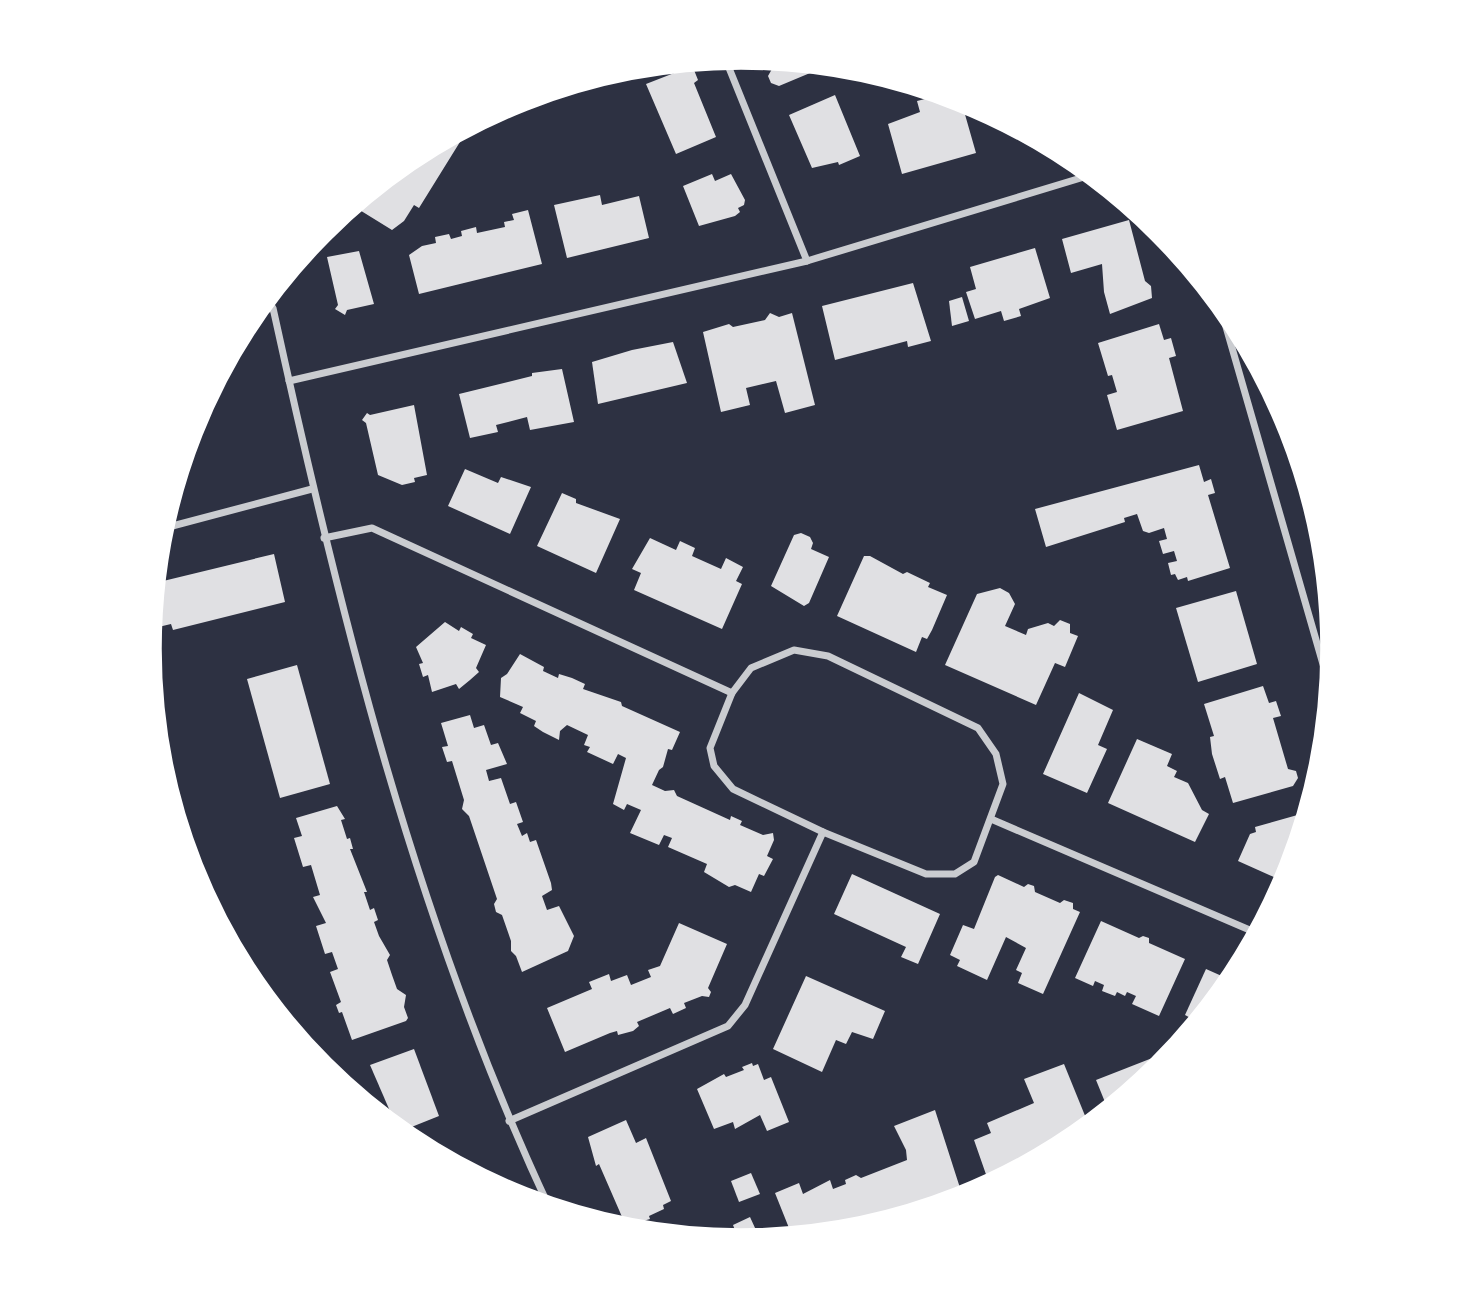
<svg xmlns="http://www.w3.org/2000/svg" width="1483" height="1299" viewBox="0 0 1483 1299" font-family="Raleway,sans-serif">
  <rect width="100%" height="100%" fill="#2d3142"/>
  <g fill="#e0e0e3">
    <polygon points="768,59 821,64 822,68 779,86 771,83 768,76 772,69"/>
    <polygon points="687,68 694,70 698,80 694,83 716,137 676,154 646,84"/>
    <polygon points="835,95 860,156 839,165 838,162 812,168 789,115"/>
    <polygon points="941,95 966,101 969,109 964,111 976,153 902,174 888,124 920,112 917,101"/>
    <polygon points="465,127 468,129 419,208 414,205 404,221 392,230 358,209 370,190 412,156"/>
    <polygon points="1017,127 1024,131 1034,136 1021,140"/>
    <polygon points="712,174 715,181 731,174 745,200 744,205 738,208 740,212 735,216 699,226 683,186"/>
    <polygon points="600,195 602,205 639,196 649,238 567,258 554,205"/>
    <polygon points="528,210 542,264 419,294 409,255 422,246 436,243 435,237 449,234 451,239 462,236 461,231 476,227 477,233 505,227 504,222 514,220 512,214"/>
    <polygon points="1129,220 1145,281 1151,286 1152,298 1110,314 1104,292 1102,264 1071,273 1062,239"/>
    <polygon points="1035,248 1050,298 1019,309 1021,316 1004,321 1001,311 975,319 966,292 976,289 970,267"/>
    <polygon points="359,251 374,304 347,310 345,315 335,309 338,305 327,257"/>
    <polygon points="913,283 931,341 908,347 907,341 835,360 822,306"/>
    <polygon points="962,297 969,321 952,326 949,301"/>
    <polygon points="770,313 779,317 792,313 815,405 785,413 776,381 746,388 750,405 721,412 703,332 729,324 733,327 765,320"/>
    <polygon points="1159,324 1164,340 1171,338 1176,356 1169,358 1183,411 1117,430 1107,395 1117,392 1112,375 1108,376 1098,343"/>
    <polygon points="673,342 687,383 598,404 592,362 632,350"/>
    <polygon points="562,369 574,422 530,430 527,417 496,425 498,432 470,438 459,394 532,376 532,373"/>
    <polygon points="414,405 427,475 414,478 415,482 402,485 378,475 366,423 362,420 367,413 370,415"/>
    <polygon points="1199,465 1204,482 1211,479 1215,493 1208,495 1230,568 1188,581 1187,577 1178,580 1175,574 1171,575 1168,563 1177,561 1174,551 1163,554 1159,541 1167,539 1164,528 1149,533 1143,531 1137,514 1124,518 1125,522 1046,547 1035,509"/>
    <polygon points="465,469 498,483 501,477 531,487 510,534 448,506"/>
    <polygon points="562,493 576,499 576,503 620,519 596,573 537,546"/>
    <polygon points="801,533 810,537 813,543 811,549 829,557 809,603 804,606 771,586 794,535"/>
    <polygon points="650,538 676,550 680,541 695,548 692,556 721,569 726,558 743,567 736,581 742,584 722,629 634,590 641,573 632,569"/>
    <polygon points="274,554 285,602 173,630 171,624 150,629 155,583"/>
    <polygon points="864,556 870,556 903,574 907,572 930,583 928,587 947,595 932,630 927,639 922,637 916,652 837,616"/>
    <polygon points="1000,588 1009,593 1015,604 1005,626 1026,635 1028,629 1048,623 1054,626 1060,620 1070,624 1070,633 1078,636 1065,667 1055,663 1036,705 945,665 977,594"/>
    <polygon points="1236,591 1257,664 1198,682 1176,608"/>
    <polygon points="445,622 459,631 461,627 473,634 471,638 486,645 476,668 479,672 470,680 459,689 456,684 432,692 428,675 423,677 419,664 423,663 416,647"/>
    <polygon points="520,654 544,667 543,671 558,678 559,674 572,678 585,684 583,689 621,702 622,706 680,732 672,750 668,749 663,767 659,770 652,785 665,791 674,790 677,796 730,820 731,816 742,821 740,825 763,835 773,833 774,840 767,856 773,859 764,876 759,874 751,892 735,885 729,887 704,872 707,864 668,847 672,838 664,835 659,845 630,833 641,810 627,804 624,810 613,804 626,758 618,754 613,764 587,752 590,747 584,745 588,735 567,725 560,731 559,740 543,732 534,726 536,721 520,713 523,707 500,697 501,678 507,674"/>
    <polygon points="297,665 330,784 280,798 247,679"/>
    <polygon points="1263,686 1269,703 1276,701 1281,716 1273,718 1288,769 1296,771 1298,778 1293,786 1233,803 1225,777 1220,779 1212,754 1210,737 1214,736 1204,704"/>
    <polygon points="1079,693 1113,710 1098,745 1107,749 1087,793 1043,774"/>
    <polygon points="470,715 474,728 484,725 491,745 498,743 507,764 486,770 489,781 501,778 510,804 516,802 523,822 517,824 522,836 527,833 530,842 536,840 551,883 552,890 542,896 547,910 559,906 574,936 568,951 522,972 516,956 511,951 511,941 502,915 496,912 494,904 497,899 469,816 462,809 464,800 452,761 447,762 442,747 448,746 441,723"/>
    <polygon points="1137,739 1172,754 1167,766 1177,771 1174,777 1188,783 1202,810 1209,814 1195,842 1108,803"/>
    <polygon points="337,806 345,819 341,820 347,839 350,838 353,849 350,849 367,892 364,892 370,910 374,908 378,920 374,922 379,936 390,955 387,960 392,975 397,989 406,995 404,1007 408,1018 406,1021 352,1040 342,1012 339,1013 336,1005 341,1002 330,972 338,969 332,952 325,954 316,926 326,923 313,897 320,895 311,865 303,867 294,838 302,836 296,818"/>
    <polygon points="1301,814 1305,828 1287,883 1238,861 1250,834 1256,832 1255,827"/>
    <polygon points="852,874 940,914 918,964 901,957 906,947 834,914"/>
    <polygon points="998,875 1024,887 1028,884 1034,886 1035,892 1060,903 1064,900 1073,903 1073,909 1080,912 1043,994 1018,983 1022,973 1016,970 1026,948 1006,937 987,980 957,966 960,960 950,955 963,925 974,929 995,877"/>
    <polygon points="1101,921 1139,938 1143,936 1149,938 1149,943 1185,959 1159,1016 1132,1004 1136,996 1127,992 1125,996 1117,992 1115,996 1102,991 1104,985 1095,981 1093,986 1075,978"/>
    <polygon points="679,923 727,944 708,988 711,992 709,997 702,996 684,1003 686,1008 673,1014 670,1008 637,1022 639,1026 633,1031 618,1035 617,1031 610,1033 565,1052 547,1008 592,989 589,982 609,974 611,981 627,975 631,985 651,977 648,970 660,966"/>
    <polygon points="1206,969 1233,981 1198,1022 1185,1015"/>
    <polygon points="806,976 885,1011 873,1039 852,1032 846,1044 836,1040 822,1072 773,1049"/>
    <polygon points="414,1049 439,1116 399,1132 370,1065"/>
    <polygon points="1160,1055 1164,1065 1161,1069 1109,1112 1096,1080"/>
    <polygon points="752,1063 753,1066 758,1064 764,1080 771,1077 789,1122 767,1131 760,1115 735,1129 733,1122 714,1129 697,1089 724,1074 726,1077 744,1070 742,1067"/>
    <polygon points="1064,1064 1090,1128 1071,1143 989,1183 974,1140 991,1133 987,1123 1034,1103 1024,1079"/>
    <polygon points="935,1110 961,1191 959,1195 949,1199 950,1203 932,1209 932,1206 857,1232 793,1238 775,1193 799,1183 803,1194 830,1180 833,1189 846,1184 845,1180 856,1175 861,1178 907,1160 906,1150 894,1126"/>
    <polygon points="626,1120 636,1143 646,1138 671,1201 663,1205 664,1209 649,1216 650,1219 626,1226 599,1164 596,1166 588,1137"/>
    <polygon points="751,1173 760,1194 739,1202 731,1181"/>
    <polygon points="750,1217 761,1241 729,1242 738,1238 733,1225"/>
  </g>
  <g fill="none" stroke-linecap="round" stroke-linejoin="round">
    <g stroke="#caccd0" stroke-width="7">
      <polyline points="725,58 807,261"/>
      <polyline points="1218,299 1331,692"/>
      <path d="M255 311 273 308C340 615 416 923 550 1209"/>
      <polyline points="289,381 807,261 1094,174"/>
      <polyline points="161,529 312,489"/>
      <polyline points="324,538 372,528 732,693"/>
      <polygon points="794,650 828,656 978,728 996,754 1003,784 974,862 955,874 926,874 823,832 733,789 714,766 710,748 732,693 751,668"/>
      <polyline points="991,819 1259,934"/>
      <polyline points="509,1121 728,1026 745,1005 823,832"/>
    </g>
  </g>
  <path d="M0 0H1483V1299H0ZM160 649a581 581 0 1 1 1162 0a581 581 0 1 1-1162 0Z" fill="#fff" fill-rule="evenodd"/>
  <path fill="none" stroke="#fff" stroke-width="3.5" d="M160 649a581 581 0 1 1 1162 0a581 581 0 1 1-1162 0Z"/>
</svg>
